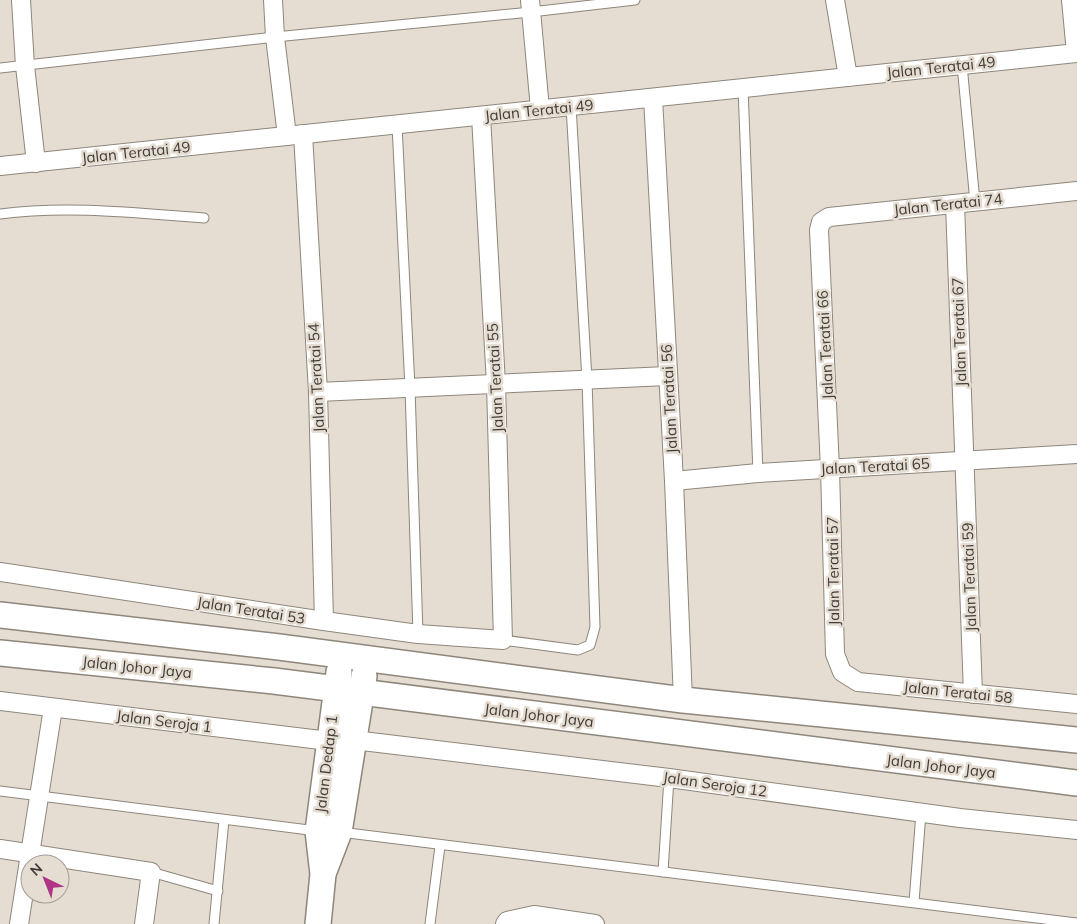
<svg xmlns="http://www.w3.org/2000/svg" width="1077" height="924" viewBox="0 0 1077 924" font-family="Mulish,sans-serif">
  <rect width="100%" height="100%" fill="#e5ddd1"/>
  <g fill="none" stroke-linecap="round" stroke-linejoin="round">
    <g stroke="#8e867b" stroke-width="11">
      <g id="lane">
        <polyline points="962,65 975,202"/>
        <polyline points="0,68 275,37 531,12 635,0"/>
        <polyline points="743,88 758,473"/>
        <polyline points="397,125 410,388 418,634"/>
        <path d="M0 214C67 205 137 213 204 218"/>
        <polyline points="503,640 578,650 590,645 595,627 587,380 571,106"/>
        <polyline points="0,791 317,831"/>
        <polyline points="340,832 1077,923"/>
        <polyline points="151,872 218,891"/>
        <polyline points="663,872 669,778"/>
        <polyline points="914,902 921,813"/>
        <polyline points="214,924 224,820"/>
        <polyline points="430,924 440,846"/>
      </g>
    </g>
    <g stroke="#8e867b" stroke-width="20">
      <g id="street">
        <polyline points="21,0 25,66 36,163"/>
        <polyline points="273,0 275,37 287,136"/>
        <polyline points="530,0 540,109"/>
        <polyline points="835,0 848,77"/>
        <polyline points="1071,0 1076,53"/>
        <polyline points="653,98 674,481 683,700"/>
        <polyline points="303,134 318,392 324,621"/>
        <polyline points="0,166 1077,53"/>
        <polyline points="1077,191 829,217 821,222 819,230 830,469 835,654 842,672 858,682 1077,704"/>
        <polyline points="955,204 973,694"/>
        <polyline points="318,392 667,376"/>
        <polyline points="674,481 758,473 1077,454"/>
        <polyline points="0,572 324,621 418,634 503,640 496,384 481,116"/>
        <polyline points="0,701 329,741"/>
        <polyline points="354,740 669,778 960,818 1077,830"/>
        <polyline points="0,849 151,872 144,924"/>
        <polyline points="19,924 53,708"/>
        <polyline points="505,924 507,921 534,915 595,924"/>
      </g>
    </g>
    <g stroke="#8e867b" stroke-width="28">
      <g id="secondary">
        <polyline points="0,615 279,647 683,700 1077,740"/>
        <polyline points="0,653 274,681 1077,783"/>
        <polyline points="324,871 339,832 364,676"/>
        <polyline points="318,924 323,874 318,831 339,672"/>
      </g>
    </g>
    <use href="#lane" stroke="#fff" stroke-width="9"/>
    <use href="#street" stroke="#fff" stroke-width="18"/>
    <use href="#secondary" stroke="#fff" stroke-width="25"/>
  </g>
  <g text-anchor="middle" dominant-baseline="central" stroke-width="5" stroke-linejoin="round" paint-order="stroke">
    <g font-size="15" fill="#403c38" stroke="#e5ddd1">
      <text transform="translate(941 67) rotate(-6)">Jalan Teratai 49</text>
      <text transform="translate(539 110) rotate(-6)">Jalan Teratai 49</text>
      <text transform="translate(136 152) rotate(-6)">Jalan Teratai 49</text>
      <text transform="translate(948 204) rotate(-6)">Jalan Teratai 74</text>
      <text transform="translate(959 332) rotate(-92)">Jalan Teratai 67</text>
      <text transform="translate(825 345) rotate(-93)">Jalan Teratai 66</text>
      <text transform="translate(316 378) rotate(-93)">Jalan Teratai 54</text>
      <text transform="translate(495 378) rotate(-93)">Jalan Teratai 55</text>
      <text transform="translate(669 399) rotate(-93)">Jalan Teratai 56</text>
      <text transform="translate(875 466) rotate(-3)">Jalan Teratai 65</text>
      <text transform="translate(833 571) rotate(-91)">Jalan Teratai 57</text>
      <text transform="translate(969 577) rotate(-92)">Jalan Teratai 59</text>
      <text transform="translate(251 610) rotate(9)">Jalan Teratai 53</text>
      <text transform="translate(137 667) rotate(6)">Jalan Johor Jaya</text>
      <text transform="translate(958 692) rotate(6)">Jalan Teratai 58</text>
      <text transform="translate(539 715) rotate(7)">Jalan Johor Jaya</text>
      <text transform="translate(164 721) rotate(7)">Jalan Seroja 1</text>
      <text transform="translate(326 764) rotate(-83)">Jalan Dedap 1</text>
      <text transform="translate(941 766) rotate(7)">Jalan Johor Jaya</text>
      <text transform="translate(715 784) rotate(8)">Jalan Seroja 12</text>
    </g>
  </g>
  <g transform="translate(45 879) rotate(317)"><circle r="24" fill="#e5ddd1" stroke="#a39d94"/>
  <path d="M0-4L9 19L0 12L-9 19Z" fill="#af3486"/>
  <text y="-8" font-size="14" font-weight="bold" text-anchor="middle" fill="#403c38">N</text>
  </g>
</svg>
